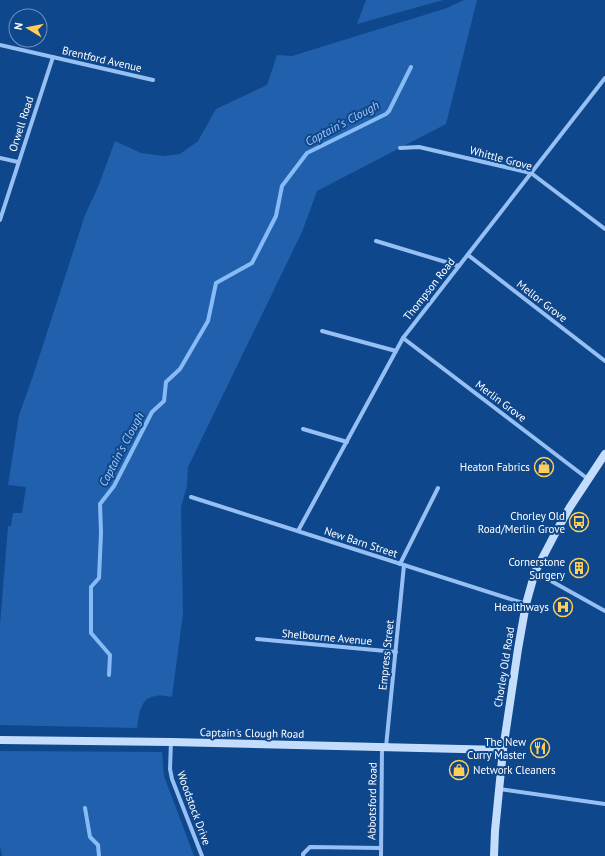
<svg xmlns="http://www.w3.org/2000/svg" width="605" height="856" viewBox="0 0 605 856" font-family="'PT Sans',sans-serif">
  <rect width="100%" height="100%" fill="#0f478c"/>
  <g fill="#2160ac">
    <polygon points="366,0 443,0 357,24"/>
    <path d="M464 0H477L446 124 317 191 302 232 188 467 187 486 181 507 183 613 172 697C167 696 161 695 156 696 140 697 139 715 137 728L0 725V625L8 526H11L13 513H22L26 487 8 485 19 415 33 376 85 215 98 187 115 141 141 153 164 156 180 154 198 141 216 109 267 85 277 55 292 56 447 8Z"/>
    <polygon points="0,751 162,752 164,776 194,856 2,856 0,846"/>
  </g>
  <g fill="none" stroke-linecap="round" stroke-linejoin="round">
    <g stroke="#87bbf6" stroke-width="4">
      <polyline points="109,675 110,655 91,633 91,587 99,578 101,533 100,504 114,486 152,412 164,401 166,382 180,369 208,321 216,283 252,263 276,216 282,186 307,153 386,114 389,111 411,67"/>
      <polyline points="85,808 90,837 98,845 99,856"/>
    </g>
    <g stroke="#96c0f3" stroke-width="4">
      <polyline points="0,45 153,80"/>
      <polyline points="400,148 419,147 531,173 605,229"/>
      <polyline points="0,158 18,162"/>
      <polyline points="0,220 53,57"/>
      <polyline points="376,241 459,266"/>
      <polyline points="468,255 605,361"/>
      <polyline points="322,331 396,351"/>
      <polyline points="403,338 588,479"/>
      <polyline points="303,429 347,442"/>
      <polyline points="191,497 526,604"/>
      <polyline points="298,531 403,338 605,78"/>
      <polyline points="400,564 438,488"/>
      <polyline points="535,572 605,611"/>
      <polyline points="257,639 396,652"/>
      <polyline points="171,742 170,769 172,779 202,856"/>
      <polyline points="386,747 404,565"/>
      <polyline points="499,789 605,804"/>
      <polyline points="303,856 303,854 310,847 381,848"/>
      <polyline points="381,856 382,747"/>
    </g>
    <g stroke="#c5ddfd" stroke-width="8">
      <polyline points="0,740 171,742 503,750"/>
      <polyline points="494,856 495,831 503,750 518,649 526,604 535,572 557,530 570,507 605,454"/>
    </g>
  </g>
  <defs>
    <g id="shop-ring" transform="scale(1)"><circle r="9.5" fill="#0f478c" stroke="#ffce58" stroke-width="1.5"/><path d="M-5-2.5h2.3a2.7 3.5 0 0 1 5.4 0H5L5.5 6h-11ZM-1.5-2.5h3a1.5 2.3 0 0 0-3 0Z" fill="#ffce58"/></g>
    <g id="bus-ring" transform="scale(1)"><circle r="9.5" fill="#0f478c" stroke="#ffce58" stroke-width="1.5"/><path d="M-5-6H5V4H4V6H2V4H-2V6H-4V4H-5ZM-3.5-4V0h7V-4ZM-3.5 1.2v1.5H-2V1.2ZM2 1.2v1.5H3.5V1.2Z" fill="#ffce58"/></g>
    <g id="building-ring" transform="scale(1)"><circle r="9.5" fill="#0f478c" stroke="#ffce58" stroke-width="1.5"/><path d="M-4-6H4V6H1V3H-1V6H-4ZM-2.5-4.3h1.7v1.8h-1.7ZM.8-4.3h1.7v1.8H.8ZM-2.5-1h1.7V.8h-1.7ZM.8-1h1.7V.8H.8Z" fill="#ffce58"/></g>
    <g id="hospital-ring" transform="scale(1)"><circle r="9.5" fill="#0f478c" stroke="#ffce58" stroke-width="1.5"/><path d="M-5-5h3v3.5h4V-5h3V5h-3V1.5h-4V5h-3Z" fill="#ffce58"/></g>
    <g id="restaurant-ring" transform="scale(1)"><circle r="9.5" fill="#0f478c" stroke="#ffce58" stroke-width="1.5"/><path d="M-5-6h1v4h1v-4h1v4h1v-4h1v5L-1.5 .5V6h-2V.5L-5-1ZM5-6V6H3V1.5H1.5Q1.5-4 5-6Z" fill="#ffce58"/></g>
  </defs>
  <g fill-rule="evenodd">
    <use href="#shop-ring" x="544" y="467"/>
    <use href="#bus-ring" x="579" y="522"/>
    <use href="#building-ring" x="579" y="568"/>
    <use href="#hospital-ring" x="563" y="607"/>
    <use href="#restaurant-ring" x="540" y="748"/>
    <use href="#shop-ring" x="459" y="770"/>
  </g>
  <g text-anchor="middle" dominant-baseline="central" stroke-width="4" stroke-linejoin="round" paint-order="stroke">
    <g font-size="11" fill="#fff" stroke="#0f478c">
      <text transform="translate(102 59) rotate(13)">Brentford Avenue</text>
      <text transform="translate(21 124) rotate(-72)">Orwell Road</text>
      <text transform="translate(501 158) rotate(15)">Whittle Grove</text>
      <text transform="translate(429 289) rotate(-52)">Thompson Road</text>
      <text transform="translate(542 301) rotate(38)">Mellor Grove</text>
      <text transform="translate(501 401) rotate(37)">Merlin Grove</text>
      <text transform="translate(361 542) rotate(18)">New Barn Street</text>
      <text transform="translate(327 637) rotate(5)">Shelbourne Avenue</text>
      <text transform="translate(386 655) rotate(-84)">Empress Street</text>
      <text transform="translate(504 667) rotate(-81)">Chorley Old Road</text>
      <text transform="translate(252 733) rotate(1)">Captain's Clough Road</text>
      <text transform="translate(372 801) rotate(-89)">Abbotsford Road</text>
      <text transform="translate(194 808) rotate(70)">Woodstock Drive</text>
    </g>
    <g font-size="11" fill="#fff" stroke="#0f478c" text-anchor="end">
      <text x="530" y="467">Heaton Fabrics</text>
      <text x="565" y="516">Chorley Old<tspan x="565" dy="13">Road/Merlin Grove</tspan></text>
      <text x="565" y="562">Cornerstone<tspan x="565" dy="13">Surgery</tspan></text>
      <text x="549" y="607">Healthways</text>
      <text x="526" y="742">The New<tspan x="526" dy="13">Curry Master</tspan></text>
      <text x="473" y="770" text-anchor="start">Network Cleaners</text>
    </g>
    <g font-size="12" font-style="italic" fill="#a2cbfa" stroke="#0f478c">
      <text transform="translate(342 123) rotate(-28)">Captain's Clough</text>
      <text transform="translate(121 449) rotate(-62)">Captain's Clough</text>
    </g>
  </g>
  <g transform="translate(28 28) rotate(280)"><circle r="19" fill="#0f478c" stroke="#6f91ba"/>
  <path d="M0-3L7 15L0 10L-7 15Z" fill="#ffce58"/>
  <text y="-6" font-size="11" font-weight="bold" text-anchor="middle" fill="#ffffff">N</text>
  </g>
</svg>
